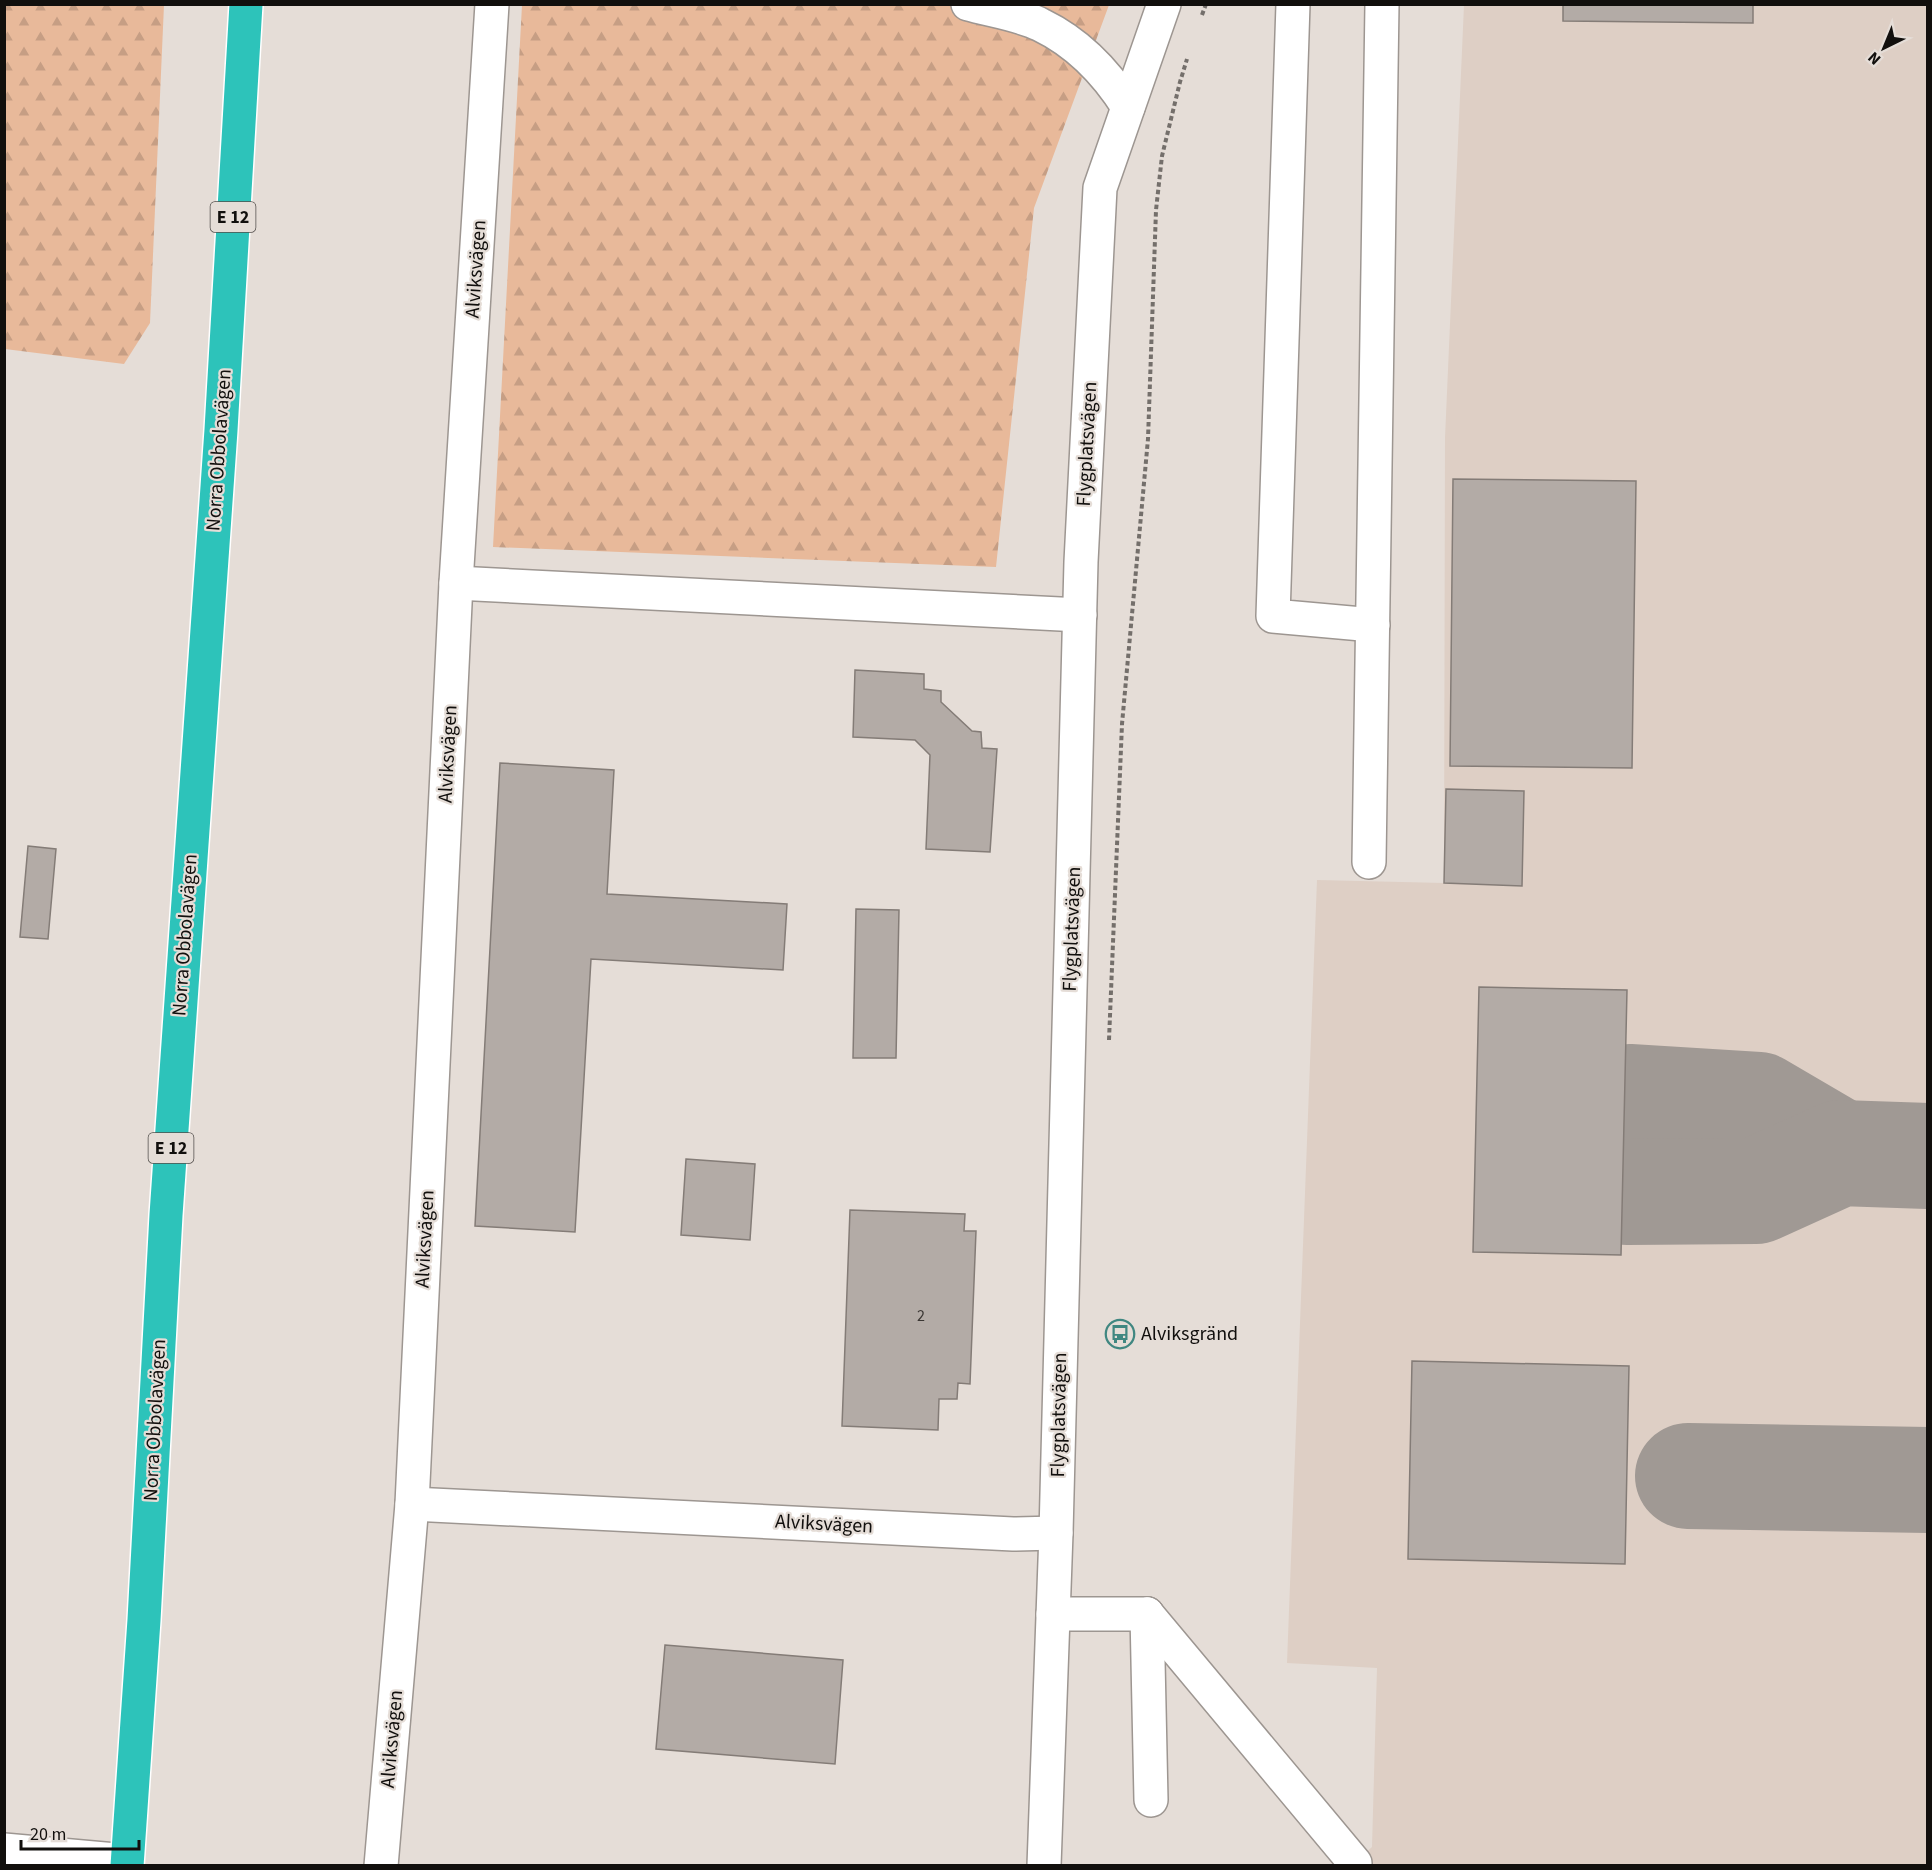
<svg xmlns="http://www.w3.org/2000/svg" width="1932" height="1870" viewBox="0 0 1932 1870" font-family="'Source Sans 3',sans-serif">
  <defs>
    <pattern id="forest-firs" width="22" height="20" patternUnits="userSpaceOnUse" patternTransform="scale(1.5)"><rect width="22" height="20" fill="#e8b99a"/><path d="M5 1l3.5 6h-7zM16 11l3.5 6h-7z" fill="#c69e84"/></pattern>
  </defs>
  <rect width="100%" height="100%" fill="#e5ddd7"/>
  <polygon fill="#decfc5" points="1464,5 1927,5 1927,1865 1352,1865 1372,1847 1377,1668 1287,1663 1317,880 1444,883 1445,438"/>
  <g fill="url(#forest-firs)">
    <polygon points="5,4 164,5 150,323 124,364 5,349"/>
    <polygon points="522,5 1109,5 1034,208 996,567 493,547"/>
  </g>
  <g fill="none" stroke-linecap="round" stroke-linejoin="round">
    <g stroke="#a09994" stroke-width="106">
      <polyline points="1629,1097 1758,1105 1840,1153"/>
      <polyline points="1627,1192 1756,1191 1840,1153 1928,1156"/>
      <polyline points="1688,1476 1928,1480"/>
    </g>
  </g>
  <g fill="#b3aba6" stroke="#847c77" stroke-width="1.5">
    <polygon points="1563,4 1753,4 1753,23 1563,21"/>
    <polygon points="1453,479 1636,481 1632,768 1450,766"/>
    <polygon points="855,670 924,674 924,689 941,691 941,702 972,731 981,732 982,748 997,749 990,852 926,849 930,755 915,740 853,737"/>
    <polygon points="500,763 614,770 607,894 787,904 783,970 591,959 575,1232 475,1226"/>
    <polygon points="1446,789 1524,791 1522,886 1444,883"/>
    <polygon points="28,846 56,849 48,939 20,937"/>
    <polygon points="856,909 899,910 896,1058 853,1058"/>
    <polygon points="1479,987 1627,990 1621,1255 1473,1252"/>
    <polygon points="686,1159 755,1164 750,1240 681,1235"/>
    <polygon points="850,1210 965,1214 964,1231 976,1231 970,1384 958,1383 957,1399 939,1399 938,1430 842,1426"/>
    <polygon points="1412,1361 1629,1366 1625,1564 1408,1559"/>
    <polygon points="665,1645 843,1660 835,1764 656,1749"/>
  </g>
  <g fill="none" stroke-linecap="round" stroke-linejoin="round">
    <g stroke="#9d9691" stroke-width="36">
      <g id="minor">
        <path d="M968 4C989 10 1022 15 1041 25 1078 43 1106 72 1128 107"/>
        <polyline points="1293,4 1273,616 1373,625"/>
        <polyline points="456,583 1080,615"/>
        <polyline points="1369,862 1382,4"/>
        <polyline points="412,1504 1013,1534 1056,1533"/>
        <polyline points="1053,1614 1147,1614"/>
        <polyline points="1147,1614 1355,1863"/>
        <polyline points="1147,1614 1151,1800"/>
        <polyline points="4,1850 127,1861"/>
        <polyline points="381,1866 412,1504 456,583 492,4"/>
        <polyline points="1044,1866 1056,1533 1081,562 1100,188 1164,4"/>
      </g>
    </g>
    <g stroke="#fff" stroke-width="36">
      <polyline id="highway" points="127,1866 144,1620 166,1215 221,430 246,4"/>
    </g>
    <g stroke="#746f6b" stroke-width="4" stroke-dasharray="4.5 3" stroke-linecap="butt">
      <polyline points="1202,15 1206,4"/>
      <polyline points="1109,1040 1122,724 1148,439 1156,210 1162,156 1180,82 1187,59"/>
    </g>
    <use href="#minor" stroke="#fff" stroke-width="33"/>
    <use href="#highway" stroke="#2dc3ba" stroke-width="33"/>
  </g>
  <defs>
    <g id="bus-ring" transform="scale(1.5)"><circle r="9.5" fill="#e5ddd7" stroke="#408781" stroke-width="1.5"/><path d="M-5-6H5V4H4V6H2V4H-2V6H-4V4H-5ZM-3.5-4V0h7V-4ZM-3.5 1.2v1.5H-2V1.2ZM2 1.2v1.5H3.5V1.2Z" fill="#408781"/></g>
  </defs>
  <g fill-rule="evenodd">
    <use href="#bus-ring" x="1120" y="1334"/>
  </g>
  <g text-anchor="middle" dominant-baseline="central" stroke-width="4.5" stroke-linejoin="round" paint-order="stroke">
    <g font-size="16" fill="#3a3633">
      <text x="921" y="1316">2</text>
    </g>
    <g fill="#e5ddd7" stroke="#514d4a" stroke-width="1.5">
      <rect x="210.5" y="202" width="45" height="30" rx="4.5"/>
      <rect x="148.5" y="1133" width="45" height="30" rx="4.5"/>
    </g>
    <g font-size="18" font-weight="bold" fill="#110f0d">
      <text x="233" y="217">E 12</text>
      <text x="171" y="1148">E 12</text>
    </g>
    <g font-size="20" fill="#110f0d" stroke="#e5ddd7">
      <text transform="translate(476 269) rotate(-86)">Alviksvägen</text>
      <text transform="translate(1087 444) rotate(-87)">Flygplatsvägen</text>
      <text transform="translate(219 450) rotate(-86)">Norra Obbolavägen</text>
      <text transform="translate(448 754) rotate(-87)">Alviksvägen</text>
      <text transform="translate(1072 929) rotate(-88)">Flygplatsvägen</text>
      <text transform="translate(185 935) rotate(-86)">Norra Obbolavägen</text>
      <text transform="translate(425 1239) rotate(-87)">Alviksvägen</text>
      <text transform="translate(1059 1415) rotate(-89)">Flygplatsvägen</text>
      <text transform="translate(155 1420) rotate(-87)">Norra Obbolavägen</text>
      <text transform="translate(824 1524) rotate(3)">Alviksvägen</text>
      <text transform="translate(392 1739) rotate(-85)">Alviksvägen</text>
    </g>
    <g font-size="20" fill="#110f0d" stroke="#e5ddd7" text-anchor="start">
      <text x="1141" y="1334">Alviksgränd</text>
    </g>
  </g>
  <rect width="1932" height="1870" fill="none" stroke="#110f0d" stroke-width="12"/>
  <g transform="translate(1884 48) rotate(223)" stroke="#e5ddd7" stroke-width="4.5" paint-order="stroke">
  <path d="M0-4.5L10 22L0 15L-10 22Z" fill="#110f0d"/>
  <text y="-9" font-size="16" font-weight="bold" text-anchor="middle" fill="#110f0d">N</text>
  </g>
  <path d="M21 1840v9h118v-9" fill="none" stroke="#110f0d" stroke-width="3"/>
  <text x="30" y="1840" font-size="18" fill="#110f0d" stroke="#e5ddd7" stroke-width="4.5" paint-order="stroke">20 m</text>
</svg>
